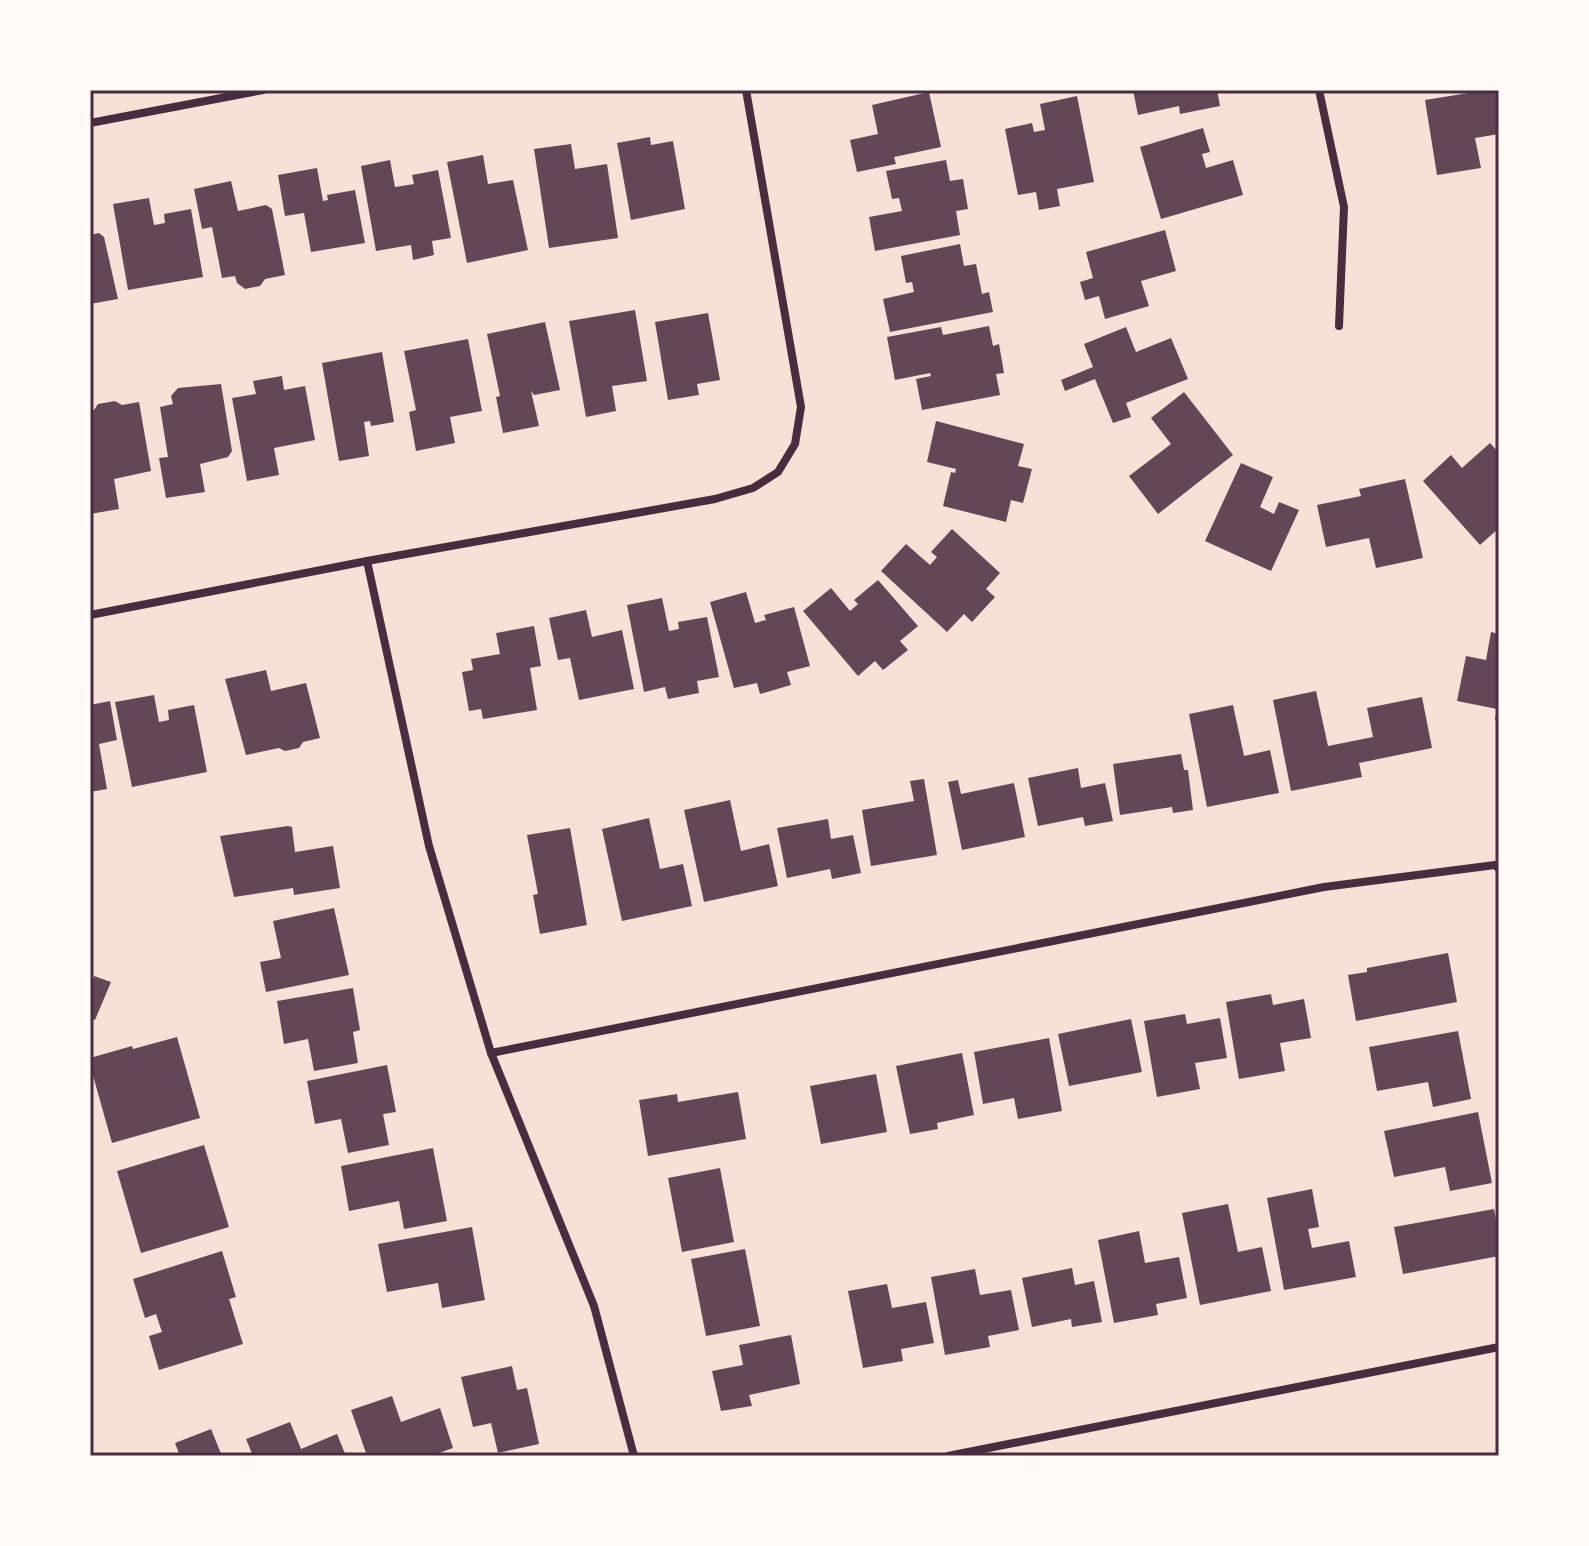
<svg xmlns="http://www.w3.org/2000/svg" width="1589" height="1546" viewBox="0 0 1589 1546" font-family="'Sofia Sans Condensed',sans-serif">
  <rect width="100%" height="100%" fill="#f7e1d7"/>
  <g fill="#644757">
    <polygon points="1133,90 1217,90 1220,106 1180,114 1179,106 1138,115"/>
    <polygon points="1487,90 1498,90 1499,134 1475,138 1481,168 1437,175 1425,100"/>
    <polygon points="929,92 941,147 894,157 896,164 857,172 850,140 878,134 872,105"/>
    <polygon points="1077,96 1094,182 1057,189 1060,206 1039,210 1036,192 1018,195 1005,129 1032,123 1034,132 1045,130 1040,104"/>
    <polygon points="1203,128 1210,152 1202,154 1206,168 1233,160 1243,195 1161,219 1140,147"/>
    <polygon points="650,137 651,145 673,141 685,209 631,220 617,143"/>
    <polygon points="571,144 575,169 607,164 618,238 549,248 534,149"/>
    <polygon points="483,155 488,184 513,180 528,250 467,263 447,162"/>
    <polygon points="390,160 395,187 414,184 412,175 438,170 451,238 432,241 434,255 413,260 411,245 376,251 361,166"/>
    <polygon points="946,160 950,181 963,179 968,209 956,211 960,235 875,251 869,217 902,211 899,198 892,199 886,171"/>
    <polygon points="317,168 323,201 328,200 327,195 355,190 365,243 311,252 304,213 285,216 278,175"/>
    <polygon points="231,181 238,211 266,205 272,209 285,275 265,279 260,286 245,289 237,283 235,276 222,278 212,227 202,229 194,189"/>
    <polygon points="149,198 154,225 165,223 164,214 191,209 203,277 128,290 113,204"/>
    <polygon points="1165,230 1176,271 1141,281 1149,306 1105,319 1099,296 1085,300 1080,282 1093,278 1086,252"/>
    <polygon points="99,233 104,237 118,299 90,304 90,235"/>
    <polygon points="960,244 964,266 976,264 982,294 989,292 993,312 890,332 883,299 914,292 912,282 906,283 901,256"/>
    <polygon points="635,310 647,381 612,386 616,411 586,417 569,321"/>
    <polygon points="708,313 720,380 697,384 699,395 668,400 655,322"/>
    <polygon points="545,322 560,390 534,395 531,391 539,426 503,433 496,397 500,396 487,334"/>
    <polygon points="989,326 993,346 999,344 1004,373 996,374 1000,395 922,410 916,379 931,376 930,373 895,380 887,337 941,327 943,335"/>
    <polygon points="1126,327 1136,352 1171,338 1188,379 1126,403 1131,417 1113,423 1095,379 1065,391 1061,380 1093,367 1084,344"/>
    <polygon points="468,339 482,411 450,417 455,443 416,451 409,412 416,410 404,351"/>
    <polygon points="382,352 394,422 371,426 370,421 364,422 369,456 339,461 322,363"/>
    <polygon points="282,376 284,390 305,386 315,440 274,448 279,475 247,481 232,398 256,394 253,381"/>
    <polygon points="221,384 232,451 228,457 200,464 205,492 166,498 159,458 168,457 160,407 173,404 171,396 178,388"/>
    <polygon points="1184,392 1233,455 1158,514 1129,476 1171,444 1151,418"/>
    <polygon points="115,401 122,405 139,402 151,471 114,479 119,509 90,514 90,411 94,410 98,404"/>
    <polygon points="936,421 1024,444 1018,466 1032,469 1023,503 1011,500 1006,522 943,506 951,472 955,473 956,469 927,462"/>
    <polygon points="1490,443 1499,453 1499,528 1480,545 1423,481 1451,455 1462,468"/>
    <polygon points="1241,463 1273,477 1260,507 1274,514 1279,502 1299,510 1271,571 1205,541"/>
    <polygon points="1405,479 1423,558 1376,568 1369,538 1326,547 1317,505 1361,496 1359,489"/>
    <polygon points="952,529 1000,573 986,589 995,597 972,622 964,614 947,632 881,571 906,544 930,565 937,557 931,552"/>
    <polygon points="878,580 918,626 900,641 908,650 883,670 875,661 858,676 803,611 831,588 850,611 858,604 854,600"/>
    <polygon points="746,592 755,623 766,620 764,615 794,607 810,666 787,672 791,685 760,694 757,683 734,688 710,602"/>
    <polygon points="662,598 669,631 679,629 678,622 707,617 719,677 697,681 699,693 668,699 665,687 644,692 627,605"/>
    <polygon points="586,610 592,637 622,630 634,689 579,700 570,658 558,660 549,618"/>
    <polygon points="534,626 541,666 530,668 537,710 483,719 481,709 469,711 462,672 473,670 471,659 500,654 496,633"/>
    <polygon points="1491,632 1499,634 1499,721 1495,720 1497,709 1457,701 1466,656 1486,660"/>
    <polygon points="266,670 271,691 306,683 320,738 303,742 299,748 285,751 279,748 246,755 225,679"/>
    <polygon points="1316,691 1328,746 1373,737 1367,708 1422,697 1432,748 1359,763 1362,777 1291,791 1273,700"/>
    <polygon points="154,695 159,722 169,720 168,710 194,705 207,772 132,787 115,702"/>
    <polygon points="110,701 117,740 99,744 107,789 90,792 90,705"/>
    <polygon points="1233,705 1244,756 1270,750 1279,793 1207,807 1189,714"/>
    <polygon points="1181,754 1184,770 1188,770 1193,810 1173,813 1172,807 1120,815 1113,764"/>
    <polygon points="1078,768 1081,788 1105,783 1113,821 1085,826 1083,817 1038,826 1028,778"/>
    <polygon points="924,779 937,855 871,866 862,810 914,801 910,781"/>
    <polygon points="958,780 961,794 1014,783 1025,837 962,850 948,782"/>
    <polygon points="730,800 741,851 769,844 778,886 704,902 684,810"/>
    <polygon points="649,818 660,869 683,864 692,906 622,921 602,829"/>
    <polygon points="828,819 831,839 853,835 861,873 832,879 830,869 787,878 777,828"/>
    <polygon points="288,826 292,827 295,852 333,846 340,888 294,895 293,888 234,897 220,836"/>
    <polygon points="570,828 587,925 540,934 533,895 538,894 527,835"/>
    <polygon points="334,908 349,975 266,992 260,962 281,958 273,921"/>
    <polygon points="1448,953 1457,1002 1356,1021 1348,975 1367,972 1367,968"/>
    <polygon points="94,976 111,982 95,1020 90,1018 90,979 93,980"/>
    <polygon points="353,988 360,1030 353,1032 358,1063 314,1071 308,1039 284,1044 277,1001"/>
    <polygon points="1271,994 1273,1005 1304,999 1311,1038 1280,1043 1285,1071 1239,1079 1226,1002"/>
    <polygon points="1185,1014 1187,1024 1220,1018 1227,1058 1195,1063 1200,1089 1157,1097 1144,1021"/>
    <polygon points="1131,1019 1142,1072 1069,1086 1058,1034"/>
    <polygon points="1458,1031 1471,1099 1433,1107 1428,1082 1377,1091 1369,1047"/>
    <polygon points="177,1037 200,1118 112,1143 90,1065 90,1058 132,1046 133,1049"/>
    <polygon points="1049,1038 1062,1111 1018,1119 1014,1098 983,1104 974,1052"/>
    <polygon points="962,1053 974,1115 937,1123 938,1129 910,1134 896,1066"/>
    <polygon points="387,1065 396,1112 383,1114 389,1145 348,1153 341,1119 315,1124 307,1081"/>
    <polygon points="876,1074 887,1132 821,1144 810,1086"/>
    <polygon points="738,1092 746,1139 648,1156 639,1100 677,1094 678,1102"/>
    <polygon points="1478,1112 1492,1183 1450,1191 1445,1167 1394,1177 1384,1131"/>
    <polygon points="204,1145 229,1227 141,1253 117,1171"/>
    <polygon points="433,1148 447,1221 404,1229 399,1201 349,1211 341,1166"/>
    <polygon points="720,1168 734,1242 682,1252 668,1178"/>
    <polygon points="1312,1189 1319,1227 1308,1229 1312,1248 1349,1241 1356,1277 1284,1290 1267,1198"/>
    <polygon points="1228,1204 1238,1252 1262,1247 1271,1291 1200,1305 1182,1213"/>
    <polygon points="1494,1209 1499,1236 1499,1256 1403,1274 1394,1227"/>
    <polygon points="472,1227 485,1300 442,1308 438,1283 387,1292 378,1244"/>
    <polygon points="1139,1231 1145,1263 1179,1257 1187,1298 1156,1304 1158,1315 1114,1323 1098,1240"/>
    <polygon points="745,1249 760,1326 706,1336 691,1259"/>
    <polygon points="222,1251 236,1297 229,1299 243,1344 159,1370 149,1336 162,1332 156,1314 145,1318 133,1279"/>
    <polygon points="1072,1268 1075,1285 1094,1281 1102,1322 1072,1327 1071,1319 1032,1327 1022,1278"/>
    <polygon points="975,1269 980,1295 1011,1290 1019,1330 988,1336 990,1347 945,1355 931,1277"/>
    <polygon points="887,1284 892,1308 926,1302 934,1343 901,1349 903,1361 863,1368 848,1291"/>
    <polygon points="791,1335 800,1384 749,1395 752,1406 721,1411 712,1371 743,1365 739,1345"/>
    <polygon points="512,1366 517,1390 527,1388 539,1444 498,1453 491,1423 473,1427 461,1377"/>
    <polygon points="392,1396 401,1422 440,1408 453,1448 431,1456 367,1456 351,1410"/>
    <polygon points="290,1422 301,1449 337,1434 346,1456 253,1456 246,1439"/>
    <polygon points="211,1429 222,1456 180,1456 175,1443"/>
  </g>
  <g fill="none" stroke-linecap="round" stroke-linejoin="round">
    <g stroke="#4a2c40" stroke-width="8">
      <polyline points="1319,90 1344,207 1339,326"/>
      <polyline points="90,123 263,90"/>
      <polyline points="367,561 429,846 491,1053 594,1306 634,1456"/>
      <polyline points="90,615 367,561 715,499 753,488 778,472 795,444 801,407 746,90"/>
      <polyline points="491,1053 1324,887 1495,865 1499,869"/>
      <polyline points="948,1456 1499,1347"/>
    </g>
  </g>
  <rect width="1589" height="1546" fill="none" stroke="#fffaf5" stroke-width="184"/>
  <rect x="92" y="92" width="1405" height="1362" fill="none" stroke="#4a2c40" stroke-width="3"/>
</svg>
